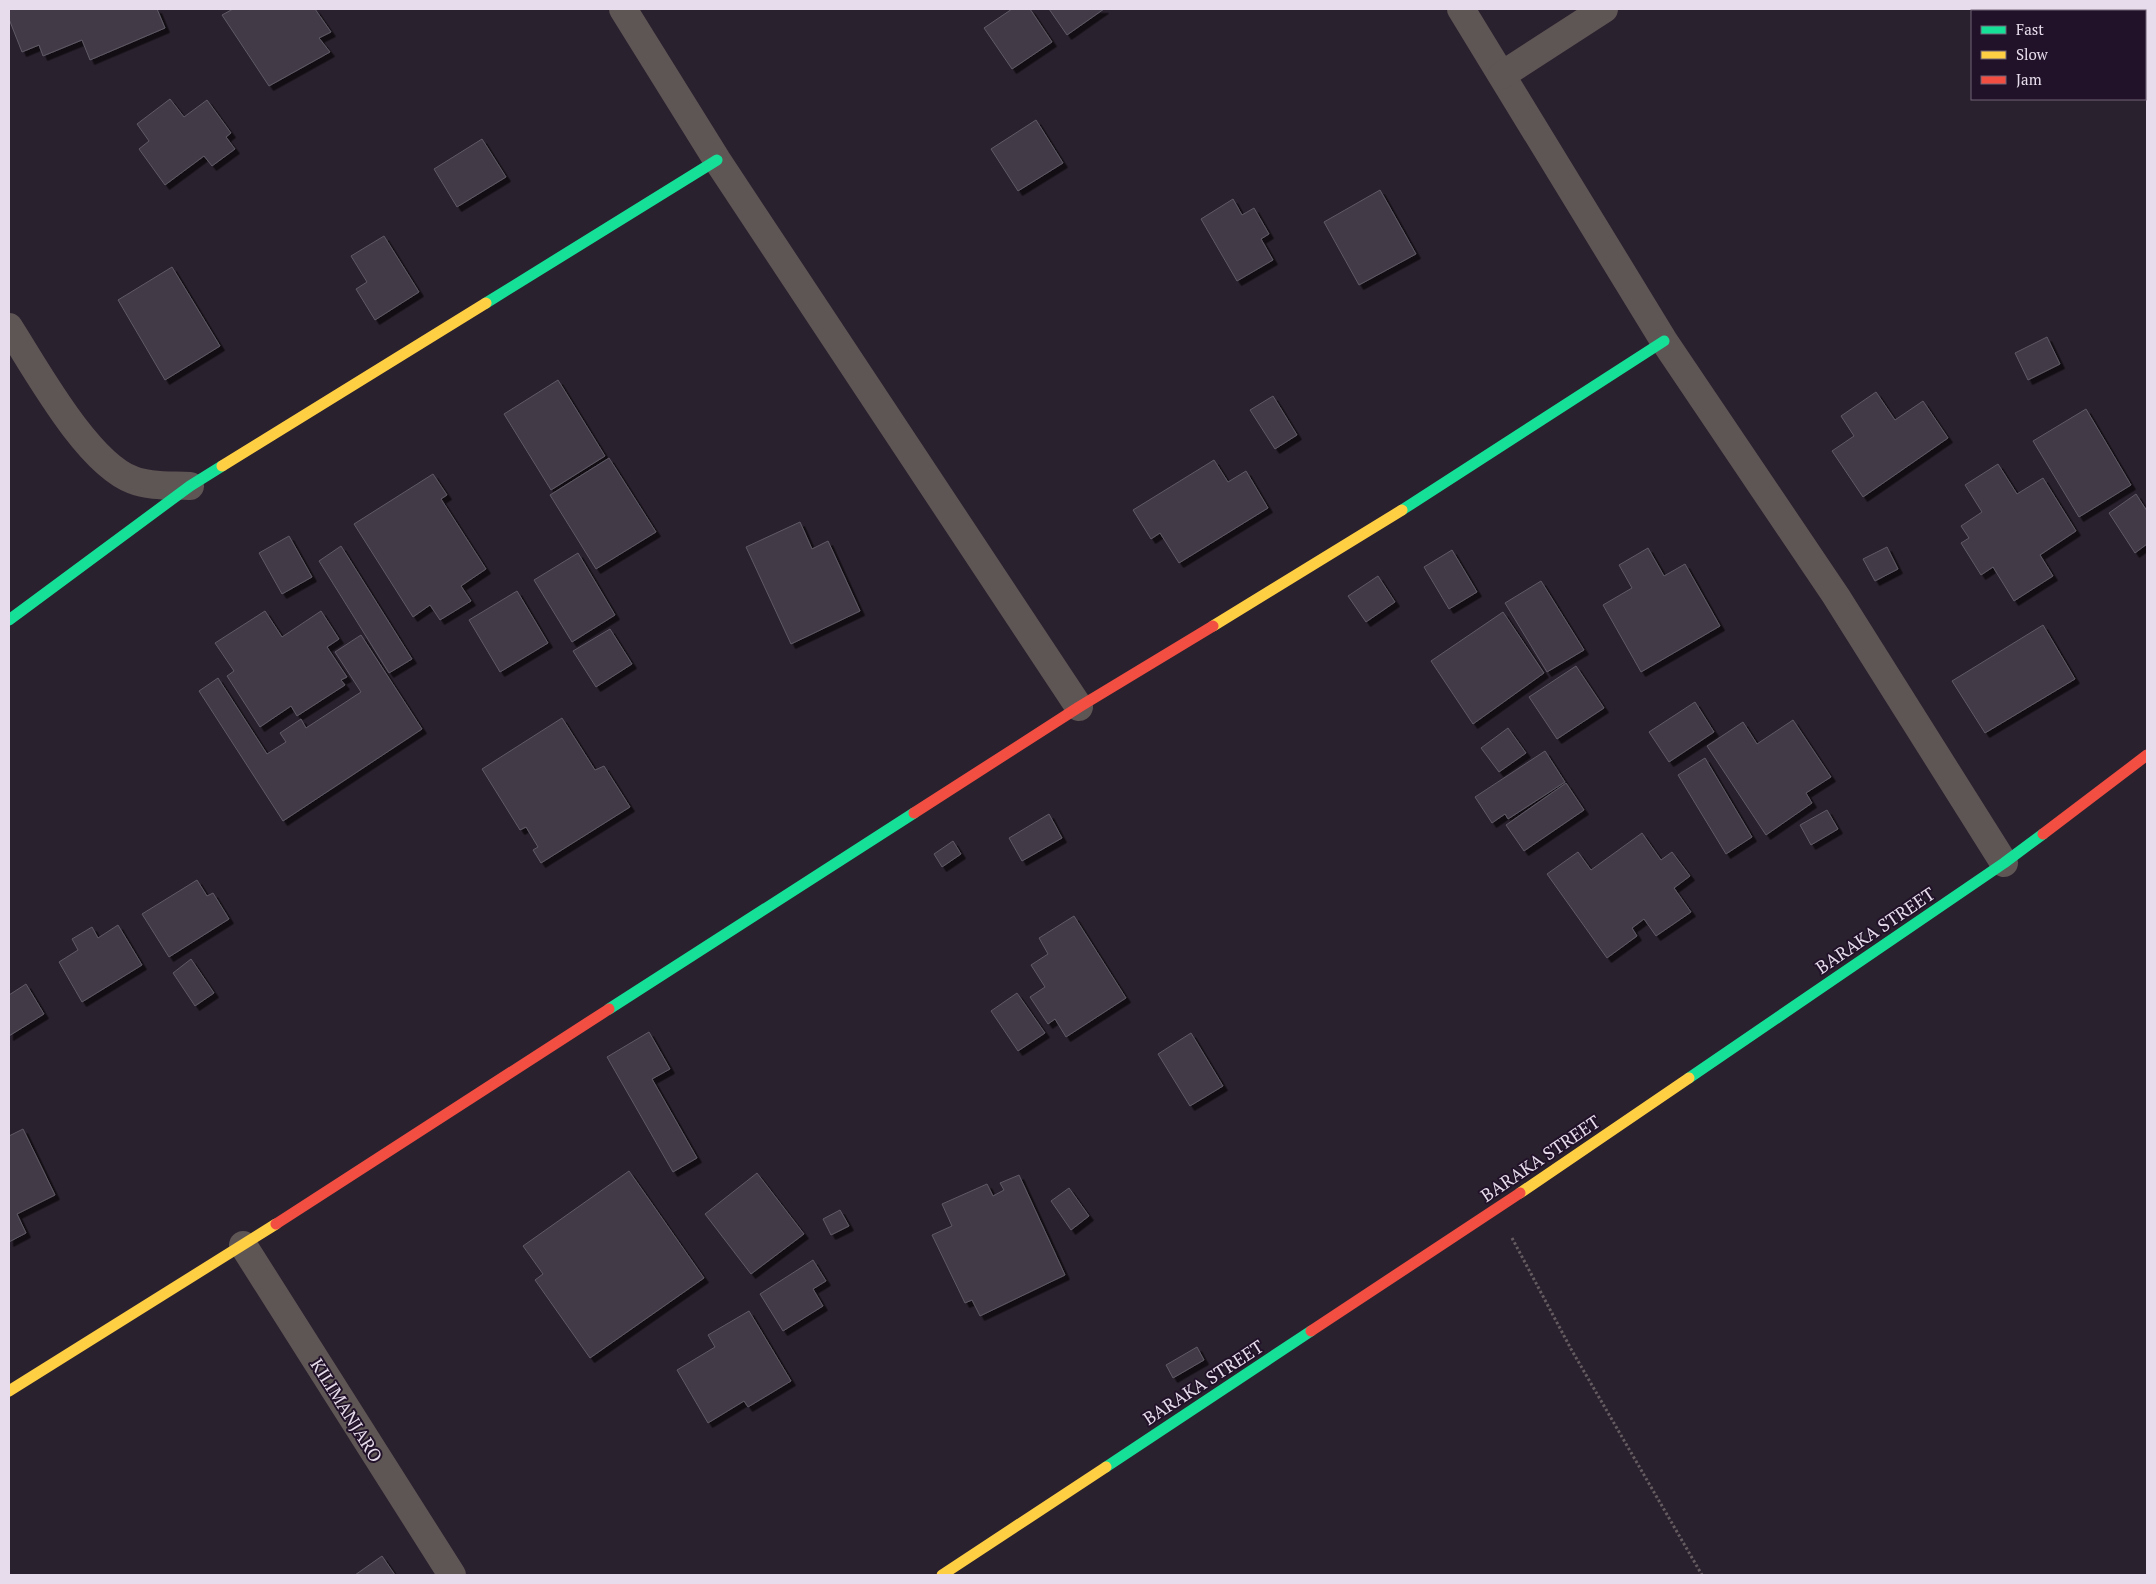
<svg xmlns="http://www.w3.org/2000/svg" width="2156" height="1584" viewBox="0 0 2156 1584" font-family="'PT Serif',serif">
  <defs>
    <filter id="shadow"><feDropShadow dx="4.5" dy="4.5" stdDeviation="0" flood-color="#0009"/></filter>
  </defs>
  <rect width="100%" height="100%" fill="#2a212e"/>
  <g fill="#423b47" stroke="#5f5a66" filter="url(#shadow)">
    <polygon points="9,9 157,9 165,28 90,60 82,40 43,56 39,45 22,52 9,19"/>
    <polygon points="233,9 315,9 331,32 319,38 330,52 269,86 222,15"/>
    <polygon points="1012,9 1030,9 1052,42 1012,69 984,28"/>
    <polygon points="1049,9 1104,9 1067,35"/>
    <polygon points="170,99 184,117 207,100 231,133 226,137 235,149 212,166 204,156 165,185 139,149 149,141 137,124"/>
    <polygon points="1036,120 1063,163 1018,191 991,149"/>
    <polygon points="482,139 506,177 457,207 434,169"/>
    <polygon points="1380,190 1416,254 1359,285 1324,222"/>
    <polygon points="1233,199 1242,215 1254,208 1269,234 1261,239 1273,260 1237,281 1201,219"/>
    <polygon points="384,236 419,292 375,320 356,289 367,282 351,256"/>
    <polygon points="172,267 220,346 165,380 118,300"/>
    <polygon points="2047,337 2060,364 2028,380 2015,353"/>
    <polygon points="558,380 605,456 551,490 504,414"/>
    <polygon points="1876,392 1895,420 1923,401 1948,438 1863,497 1832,451 1854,436 1841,416"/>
    <polygon points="1273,396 1297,435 1275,449 1250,410"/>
    <polygon points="2086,409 2131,485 2079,517 2033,441"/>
    <polygon points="609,458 656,532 596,569 550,495"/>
    <polygon points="1214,460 1228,482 1246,471 1268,508 1179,563 1160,533 1151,539 1133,510"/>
    <polygon points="1998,464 2017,494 2043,478 2076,531 2040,555 2053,576 2014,601 1993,567 1981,575 1961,543 1969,538 1961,526 1982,512 1965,485"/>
    <polygon points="433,474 447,495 441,499 486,569 461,586 471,601 440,620 430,605 413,617 354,524"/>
    <polygon points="2136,494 2147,511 2147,544 2135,553 2109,513"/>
    <polygon points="800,522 812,549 828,541 860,611 791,644 746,547"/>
    <polygon points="289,536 312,577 282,594 259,553"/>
    <polygon points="341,546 412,659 389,673 319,561"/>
    <polygon points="1887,547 1898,569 1875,581 1863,559"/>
    <polygon points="1648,548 1664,576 1685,564 1720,626 1641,672 1603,605 1632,588 1619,565"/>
    <polygon points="1452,550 1477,592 1449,609 1424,567"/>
    <polygon points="578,553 615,615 572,642 534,580"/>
    <polygon points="1378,576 1395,602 1366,622 1348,596"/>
    <polygon points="1541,581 1584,650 1547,672 1505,603"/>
    <polygon points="517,591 548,643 500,672 469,620"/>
    <polygon points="265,611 282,637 321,611 339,639 327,647 347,677 341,680 345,685 297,716 291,706 260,727 227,676 234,671 215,643"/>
    <polygon points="1503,612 1544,673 1473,724 1431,661"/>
    <polygon points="2043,625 2075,679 1985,733 1952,681"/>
    <polygon points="610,629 632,664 596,687 573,651"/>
    <polygon points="361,635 422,729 283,821 199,691 218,678 267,754 286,742 280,733 301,719 306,728 361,692 335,652"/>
    <polygon points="1576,666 1604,708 1557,739 1529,697"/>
    <polygon points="1695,702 1714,732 1669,762 1649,732"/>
    <polygon points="562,718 595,770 604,766 630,807 541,863 533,850 538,847 526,827 520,830 482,769"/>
    <polygon points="1793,720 1831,777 1806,793 1812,803 1766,835 1707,746 1743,722 1757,744"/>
    <polygon points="1508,728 1526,753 1499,772 1481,748"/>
    <polygon points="1545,751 1565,782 1508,819 1505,814 1492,823 1475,797"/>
    <polygon points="1705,758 1752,837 1726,854 1678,775"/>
    <polygon points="1566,783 1584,810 1524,851 1506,825"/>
    <polygon points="1827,810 1838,829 1811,845 1800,825"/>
    <polygon points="1049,814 1062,838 1022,861 1009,838"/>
    <polygon points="1642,833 1661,860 1672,852 1690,876 1674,888 1691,912 1656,936 1644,919 1632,928 1637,936 1607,958 1547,874 1578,852 1591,870"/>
    <polygon points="953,841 961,854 942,867 934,854"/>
    <polygon points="197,880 207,896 213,893 229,919 169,957 142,914"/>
    <polygon points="1074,916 1126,998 1066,1037 1055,1019 1048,1024 1030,997 1045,987 1031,965 1048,954 1039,938"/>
    <polygon points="118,925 142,965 82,1002 59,962 78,950 72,939 92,927 98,938"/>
    <polygon points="191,959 214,993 195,1006 173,973"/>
    <polygon points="26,984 44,1014 9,1036 9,995"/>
    <polygon points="1017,993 1045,1033 1018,1051 991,1011"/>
    <polygon points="649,1032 670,1069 652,1079 697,1158 673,1172 607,1057"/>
    <polygon points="1191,1033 1223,1086 1190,1106 1158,1054"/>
    <polygon points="23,1129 55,1195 17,1214 26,1233 9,1242 9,1136"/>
    <polygon points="629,1171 704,1278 590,1358 535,1280 543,1274 523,1246"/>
    <polygon points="757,1173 804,1234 751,1274 705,1214"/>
    <polygon points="1019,1175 1065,1275 980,1316 972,1300 965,1303 932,1235 952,1226 942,1204 987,1184 993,1196 1004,1190 1000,1183"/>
    <polygon points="1069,1188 1089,1216 1071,1230 1051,1201"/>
    <polygon points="840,1210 849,1226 831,1235 823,1219"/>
    <polygon points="813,1260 826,1281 813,1289 823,1306 783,1331 760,1294"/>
    <polygon points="749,1311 791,1381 748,1407 744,1401 708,1423 677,1370 715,1347 708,1335"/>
    <polygon points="1197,1347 1204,1360 1173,1378 1166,1365"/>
    <polygon points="382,1556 395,1575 355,1575"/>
  </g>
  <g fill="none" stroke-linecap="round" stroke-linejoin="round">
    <polyline stroke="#645c60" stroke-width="3" stroke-dasharray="2.5 2.5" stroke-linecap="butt" points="1512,1238 1571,1349 1702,1575"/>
    <g stroke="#5e5555" stroke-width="28">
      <polyline points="623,9 717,160 1079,707"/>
      <polyline points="1461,9 1664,341 1836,596 2004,863"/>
      <polyline points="1502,75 1604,9"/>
      <path d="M9 327C36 369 87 463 133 480 150 487 172 485 190 486"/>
      <polyline points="243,1245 452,1575"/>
    </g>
    <g stroke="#16e098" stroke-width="11">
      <polyline points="486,303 717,160"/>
      <polyline points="1402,510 1664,341"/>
      <polyline points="9,620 190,486 222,466"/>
      <polyline points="609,1009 914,813"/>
      <polyline points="1689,1078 2004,863 2043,834"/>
      <polyline points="1106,1467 1311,1331"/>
    </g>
    <g stroke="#ffcf43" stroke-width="11">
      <polyline points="222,466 486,303"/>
      <polyline points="1213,626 1402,510"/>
      <polyline points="1520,1193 1689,1078"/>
      <polyline points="9,1391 276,1224"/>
      <polyline points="942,1575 1106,1467"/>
    </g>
    <g stroke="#f24e42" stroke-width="11">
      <polyline points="914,813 1079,707 1213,626"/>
      <polyline points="2043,834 2147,755"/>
      <polyline points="276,1224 609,1009"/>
      <polyline points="1311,1331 1520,1193"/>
    </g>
  </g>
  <g text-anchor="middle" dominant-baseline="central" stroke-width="4" stroke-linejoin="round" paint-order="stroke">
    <g font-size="18" fill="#e6dceb" stroke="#211229">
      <text transform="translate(1875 930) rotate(-34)">BARAKA STREET</text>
      <text transform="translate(1540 1158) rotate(-34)">BARAKA STREET</text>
      <text transform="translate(1203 1382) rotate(-33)">BARAKA STREET</text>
      <text transform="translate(347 1410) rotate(58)">KILIMANJARO</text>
    </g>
  </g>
  <rect width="2156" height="1584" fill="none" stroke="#e6dceb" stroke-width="20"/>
  <rect x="1971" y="10" width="175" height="90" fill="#211229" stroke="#706377"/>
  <rect x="1981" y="26" width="25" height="8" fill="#16e098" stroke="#706377"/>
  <text x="2016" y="35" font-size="15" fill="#e6dceb">Fast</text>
  <rect x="1981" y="51" width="25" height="8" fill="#ffcf43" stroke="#706377"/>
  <text x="2016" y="60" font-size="15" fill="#e6dceb">Slow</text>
  <rect x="1981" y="76" width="25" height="8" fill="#f24e42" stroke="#706377"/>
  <text x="2016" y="85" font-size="15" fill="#e6dceb">Jam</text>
</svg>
